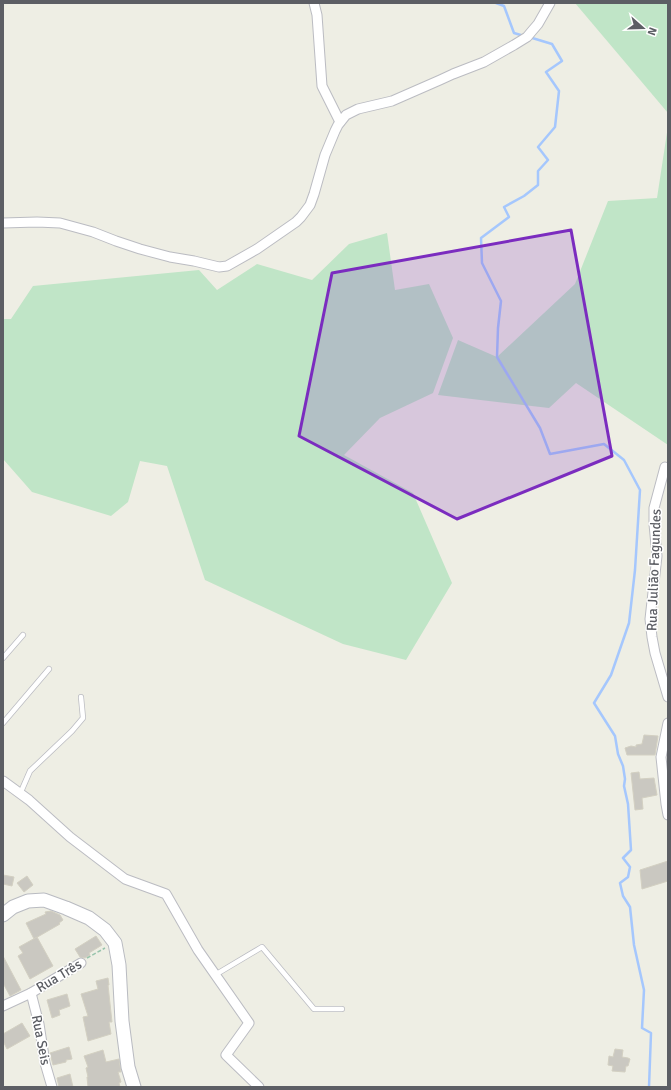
<svg xmlns="http://www.w3.org/2000/svg" width="671" height="1090" viewBox="0 0 671 1090" font-family="Signika,sans-serif">
  <rect width="100%" height="100%" fill="#eeeee4"/>
  <g fill="#c0e5c7">
    <polygon points="575,3 668,3 668,113"/>
    <polygon points="668,126 668,445 576,383 549,408 438,395 458,340 497,357 575,284 608,201 657,198"/>
    <polygon points="387,233 395,290 429,284 453,338 433,393 380,418 344,455 413,493 452,583 406,660 343,644 205,580 167,466 140,461 128,502 111,516 32,492 3,459 3,319 11,319 33,286 199,270 217,290 257,264 312,280 349,244"/>
  </g>
  <g fill="none" stroke-linecap="round" stroke-linejoin="round">
    <g stroke="#a5c7fd" stroke-width="2.5">
      <polyline points="496,3 504,6 514,33 524,36"/>
      <polyline points="529,37 552,44 562,61 546,72 559,91 555,127 538,147 548,160 538,171 538,185 524,196 504,207 509,217 481,238 482,263 501,301 498,328 497,357 540,428 550,454 604,444 624,460 640,490 635,570 629,623 611,675 594,703 615,736 618,754 623,766 625,779 624,786 628,804 631,850 623,858 630,867 628,877 620,883 623,896 630,907 634,945 644,990 642,1028 651,1033 649,1087"/>
    </g>
  </g>
  <g fill="#cac8c1" stroke="#d3d0c2">
    <polygon points="644,735 658,736 655,755 627,755 625,748 631,746 636,747 636,745 642,744"/>
    <polygon points="639,772 640,779 654,778 657,795 642,798 643,809 635,810 631,773"/>
    <polygon points="668,861 668,881 642,889 640,870"/>
    <polygon points="3,875 14,877 12,886 3,884"/>
    <polygon points="27,876 33,885 24,892 17,883"/>
    <polygon points="51,911 60,915 63,920 59,923 60,924 34,939 26,923 46,914 45,912"/>
    <polygon points="96,936 102,945 89,953 90,955 85,958 80,957 75,949"/>
    <polygon points="37,937 53,966 30,979 18,956 23,953 19,947"/>
    <polygon points="3,956 21,990 10,996 3,983"/>
    <polygon points="108,978 109,985 108,985 112,1022 109,1022 111,1034 88,1041 83,1017 88,1016 81,994 98,989 96,981"/>
    <polygon points="67,994 70,1006 59,1010 60,1015 52,1018 47,1000"/>
    <polygon points="22,1023 30,1036 7,1049 3,1041 3,1034"/>
    <polygon points="69,1047 72,1059 66,1060 66,1062 53,1065 50,1053"/>
    <polygon points="615,1049 623,1050 622,1057 628,1058 630,1059 628,1066 626,1066 625,1072 612,1071 613,1066 608,1065 609,1056 613,1057"/>
    <polygon points="103,1050 106,1062 119,1059 121,1072 118,1072 121,1082 119,1083 120,1087 88,1087 87,1077 88,1077 86,1068 88,1067 84,1056"/>
    <polygon points="70,1074 73,1087 59,1087 57,1078"/>
  </g>
  <g fill="none" stroke-linecap="round" stroke-linejoin="round">
    <g stroke="#bbbcc2" stroke-width="6">
      <g id="lane">
        <polyline points="3,658 23,635"/>
        <polyline points="3,723 49,669"/>
        <polyline points="20,794 30,771 72,731 83,718 81,697"/>
        <polyline points="215,975 262,947 314,1009 342,1009"/>
      </g>
    </g>
    <g stroke="#bbbcc2" stroke-width="11">
      <g id="street">
        <polyline points="314,3 317,15 322,86 340,122"/>
        <polyline points="3,223 37,222 60,223 93,232 116,241 140,249 170,257 194,261 219,267 227,266 257,249 296,222 301,217 310,205 314,194 325,155 335,131 338,125 346,115 358,109 392,101 440,80 453,74 484,62 514,45 527,37 532,31 538,24 550,3"/>
        <polyline points="665,467 654,508 654,524 657,556 650,619 652,637 655,653 668,697"/>
        <polyline points="668,723 661,757 666,804 668,815"/>
        <polyline points="3,781 29,800 70,837 125,879 166,894 198,950 249,1023 226,1055 259,1087"/>
        <polyline points="31,993 39,1024 45,1063 52,1087"/>
        <polyline points="3,1006 31,993 81,963"/>
      </g>
    </g>
    <g stroke="#b9bbc1" stroke-width="15">
      <polyline id="secondary" points="3,915 13,907 28,901 44,900 66,908 89,918 105,930 115,943 119,965 122,1021 128,1067 134,1087"/>
    </g>
    <polyline stroke="#98c4ac" stroke-width="1.5" stroke-dasharray="4 2" stroke-linecap="butt" points="87,958 105,948"/>
    <use href="#lane" stroke="#fff" stroke-width="4.5"/>
    <use href="#street" stroke="#fff" stroke-width="9"/>
    <use href="#secondary" stroke="#fff" stroke-width="13"/>
  </g>
  <path fill="#7b2cbf" fill-opacity="0.2" stroke="#7b2cbf" stroke-width="3" stroke-linejoin="round" d="M571 230 612 456 457 519 299 436 332 273Z"/>
  <g text-anchor="middle" dominant-baseline="central" stroke-width="3" stroke-linejoin="round" paint-order="stroke">
    <g font-size="14" fill="#5c5e64" stroke="#fff">
      <text transform="translate(654 570) rotate(-88)">Rua Julião Fagundes</text>
      <text transform="translate(59 976) rotate(-31)">Rua Três</text>
      <text transform="translate(41 1040) rotate(79)">Rua Seis</text>
    </g>
  </g>
  <rect width="671" height="1090" fill="none" stroke="#5c5e64" stroke-width="8"/>
  <g transform="translate(643 28) rotate(110)" stroke="#ffffff" stroke-width="3" paint-order="stroke">
  <path d="M0-3L7 15L0 10L-7 15Z" fill="#5c5e64"/>
  <text y="-6" font-size="11" font-weight="bold" text-anchor="middle" fill="#5c5e64">N</text>
  </g>
</svg>
